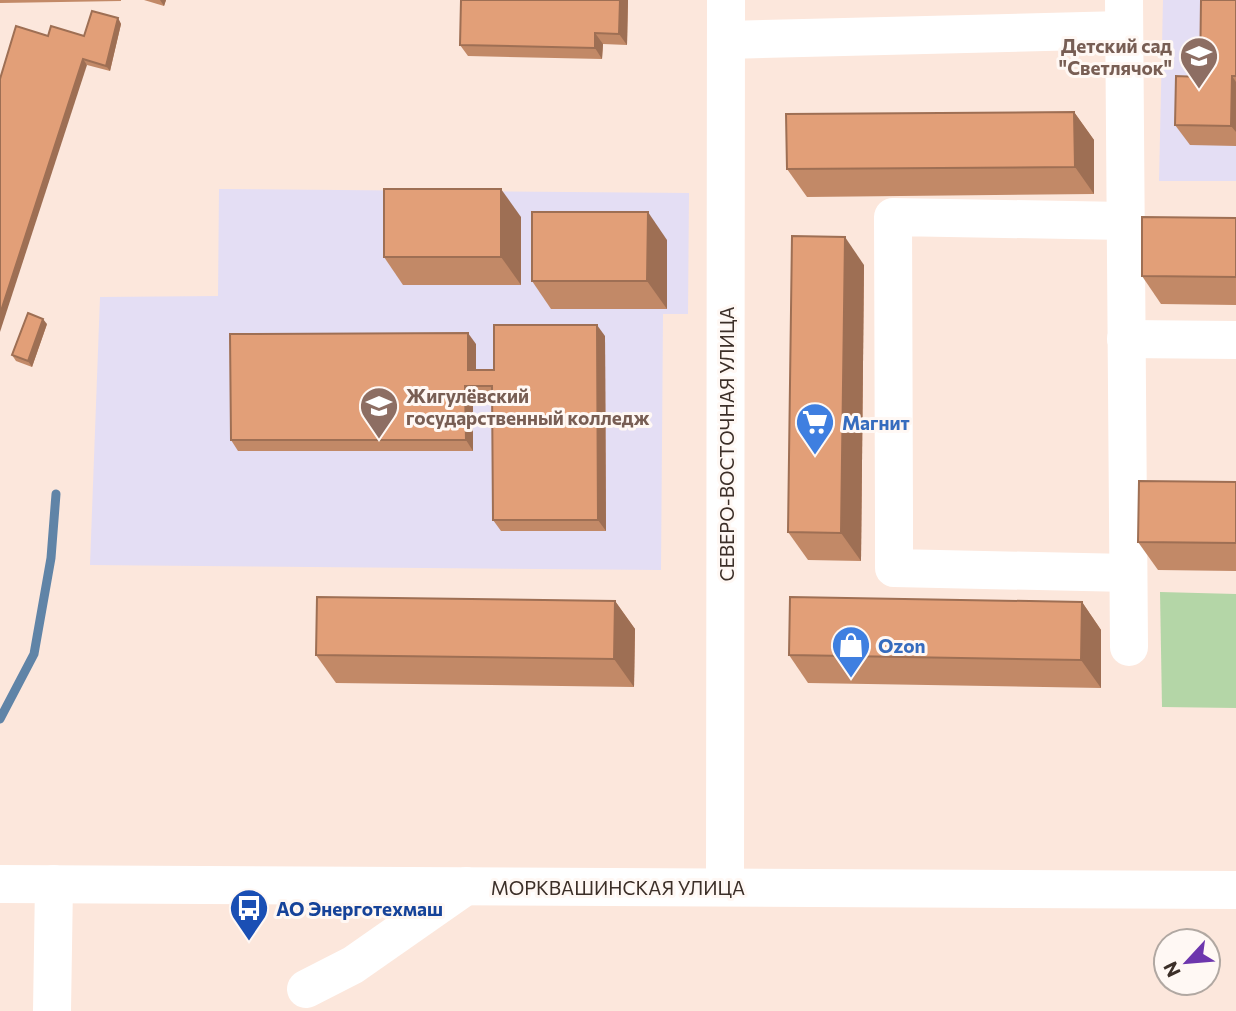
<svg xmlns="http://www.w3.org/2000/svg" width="1236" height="1011" viewBox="0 0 1236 1011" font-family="Commissioner,sans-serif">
  <rect width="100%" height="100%" fill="#fce7dc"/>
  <g fill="#e4def4">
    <polygon points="1163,0 1236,0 1236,181 1159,181"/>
    <polygon points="219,189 689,193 688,314 663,314 661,570 90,565 100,297 218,296"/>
  </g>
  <polygon fill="#b4d6a7" points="1160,592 1236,594 1236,708 1162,707"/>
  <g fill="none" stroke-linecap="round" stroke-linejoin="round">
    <polyline stroke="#6084a7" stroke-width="9" points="0,719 34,654 51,558 56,494"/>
    <g stroke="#fff" stroke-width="38">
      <polyline points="1124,0 1129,647"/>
      <polyline points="726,40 1123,30"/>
      <polyline points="1125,221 893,217 894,518 894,568 1128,573"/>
      <polyline points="1126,339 1236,340"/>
      <polyline points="0,884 1236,890"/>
      <polyline points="725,887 726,0"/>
      <polyline points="306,989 353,965 466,886"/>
      <polyline points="52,1011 54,884"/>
    </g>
  </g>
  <g fill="#c28967">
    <polygon points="0,0 121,0 121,1 0,3"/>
    <polygon points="144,0 166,0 164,6"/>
    <polygon points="461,0 628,0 627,45 603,44 602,59 468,56 460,45"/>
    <polygon points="1236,0 1236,146 1190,145 1175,125 1200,77"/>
    <polygon points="118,18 121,24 110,71 87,65 48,36 84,36"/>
    <polygon points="1074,112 1094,140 1094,194 807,197 787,169"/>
    <polygon points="521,217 521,285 403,285 384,257"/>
    <polygon points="1236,218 1236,305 1161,304 1142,276"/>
    <polygon points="667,240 667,309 551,309 532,281"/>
    <polygon points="864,265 861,561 808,560 788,532"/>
    <polygon points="47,324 32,367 16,361 12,355"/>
    <polygon points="605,336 606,531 501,531 493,520 493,397 473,397 473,451 238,451 231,440 476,344 476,370 494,370"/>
    <polygon points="1236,482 1236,571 1158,570 1138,542"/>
    <polygon points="615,601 635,629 634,687 336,683 316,655"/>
    <polygon points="1082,602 1101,630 1101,688 808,683 789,655"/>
  </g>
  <g fill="#9e6f54">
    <polygon points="160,0 166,0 164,6"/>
    <polygon points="620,0 628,0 627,45 619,34"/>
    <polygon points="118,18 121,24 110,71 106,66"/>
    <polygon points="595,33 603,44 602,59 595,48"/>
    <polygon points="83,59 87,65 0,332 0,314"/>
    <polygon points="1232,76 1236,82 1236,132 1231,126"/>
    <polygon points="1074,112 1094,140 1094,194 1075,167"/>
    <polygon points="501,189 521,217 521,285 501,257"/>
    <polygon points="648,212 667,240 667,309 647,281"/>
    <polygon points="845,237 864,265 861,561 841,533"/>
    <polygon points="43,319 47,324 32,367 28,361"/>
    <polygon points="597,325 605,336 606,531 598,520"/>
    <polygon points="468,333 476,344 476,381 468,370"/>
    <polygon points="465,386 473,397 473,451 466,440"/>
    <polygon points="615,601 635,629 634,687 614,659"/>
    <polygon points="1082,602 1101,630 1101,688 1081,660"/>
  </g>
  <g fill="#e29f78" stroke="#9e6f54" stroke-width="2">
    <polygon points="461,0 620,0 619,34 595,33 595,48 460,45"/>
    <polygon points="1201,0 1236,0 1236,76 1232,76 1231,126 1175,125 1176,76 1200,77"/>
    <polygon points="92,11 118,18 106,66 83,59 0,314 0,79 16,26 48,36 51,26 84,36"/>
    <polygon points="1074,112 1075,167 787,169 786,114"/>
    <rect x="384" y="189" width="117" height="68"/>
    <polygon points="532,212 648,212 647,281 532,281"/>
    <polygon points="1142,217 1236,218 1236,277 1142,276"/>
    <polygon points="792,236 845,237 841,533 788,532"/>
    <polygon points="28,313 43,319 28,361 12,355"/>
    <polygon points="494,325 597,325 598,520 493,520 492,386 465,386 466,440 231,440 230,334 468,333 468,370 494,370"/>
    <polygon points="1139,481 1236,482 1236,543 1138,542"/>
    <polygon points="317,597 615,601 614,659 316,655"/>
    <polygon points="790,597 1082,602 1081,660 789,655"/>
  </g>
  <defs>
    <g id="school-pin" transform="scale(2.0125)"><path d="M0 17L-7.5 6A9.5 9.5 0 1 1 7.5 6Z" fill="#8d6e63" stroke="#fff8f4"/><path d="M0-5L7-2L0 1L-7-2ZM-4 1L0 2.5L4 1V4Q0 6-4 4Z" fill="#fff"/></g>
    <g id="university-pin" transform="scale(2.0125)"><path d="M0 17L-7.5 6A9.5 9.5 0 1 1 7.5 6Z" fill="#8d6e63" stroke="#fff8f4"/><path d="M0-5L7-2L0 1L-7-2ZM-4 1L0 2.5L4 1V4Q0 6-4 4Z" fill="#fff"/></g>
    <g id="supermarket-pin" transform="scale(2.0125)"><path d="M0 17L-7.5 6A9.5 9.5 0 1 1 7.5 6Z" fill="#3f7fe0" stroke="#fff8f4"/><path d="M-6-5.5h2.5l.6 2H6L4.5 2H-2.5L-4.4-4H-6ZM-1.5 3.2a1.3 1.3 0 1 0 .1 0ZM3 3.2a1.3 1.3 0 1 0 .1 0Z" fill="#fff"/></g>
    <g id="shop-pin" transform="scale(2.0125)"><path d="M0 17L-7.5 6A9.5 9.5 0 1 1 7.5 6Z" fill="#3f7fe0" stroke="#fff8f4"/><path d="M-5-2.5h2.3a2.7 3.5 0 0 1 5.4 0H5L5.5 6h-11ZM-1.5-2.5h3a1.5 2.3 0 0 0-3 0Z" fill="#fff"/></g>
    <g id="bus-pin" transform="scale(2.0125)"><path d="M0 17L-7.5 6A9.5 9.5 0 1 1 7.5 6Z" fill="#1a4fb4" stroke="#fff8f4"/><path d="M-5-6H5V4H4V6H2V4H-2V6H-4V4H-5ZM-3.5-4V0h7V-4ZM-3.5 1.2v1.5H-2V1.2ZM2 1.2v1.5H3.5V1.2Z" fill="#fff"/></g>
  </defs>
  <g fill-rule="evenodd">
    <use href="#school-pin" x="1199" y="56"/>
    <use href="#university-pin" x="379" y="406"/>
    <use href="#supermarket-pin" x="815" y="422"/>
    <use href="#shop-pin" x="851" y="645"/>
    <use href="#bus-pin" x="249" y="908"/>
  </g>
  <g text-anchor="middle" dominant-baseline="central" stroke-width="6" stroke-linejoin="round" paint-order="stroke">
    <g font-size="19" font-weight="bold" fill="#785e54" stroke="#fff8f4" text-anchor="end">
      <text x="1172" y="45">Детский сад<tspan x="1172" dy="22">"Светлячок"</tspan></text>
      <text x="406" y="395" text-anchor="start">Жигулёвский<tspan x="406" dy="22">государственный колледж</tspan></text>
    </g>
    <g font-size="19" font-weight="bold" fill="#366cbe" stroke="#fff8f4" text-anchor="start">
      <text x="842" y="422">Магнит</text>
      <text x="878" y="645">Ozon</text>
    </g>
    <g font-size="19" fill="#3c2f28" stroke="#fff8f4">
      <text transform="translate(726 444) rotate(-90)">СЕВЕРО-ВОСТОЧНАЯ УЛИЦА</text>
      <text x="618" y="887">МОРКВАШИНСКАЯ УЛИЦА</text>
    </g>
    <g font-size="19" font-weight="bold" fill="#164399" stroke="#fff8f4" text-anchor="start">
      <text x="276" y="908">АО Энерготехмаш</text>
    </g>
  </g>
  <g transform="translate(1187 962) rotate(244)"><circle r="33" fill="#fff8f4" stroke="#b1a8a2" stroke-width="2"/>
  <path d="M0-5L12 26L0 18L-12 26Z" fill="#6d36ad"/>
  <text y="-10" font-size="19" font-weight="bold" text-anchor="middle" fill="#3c2f28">N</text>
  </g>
</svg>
